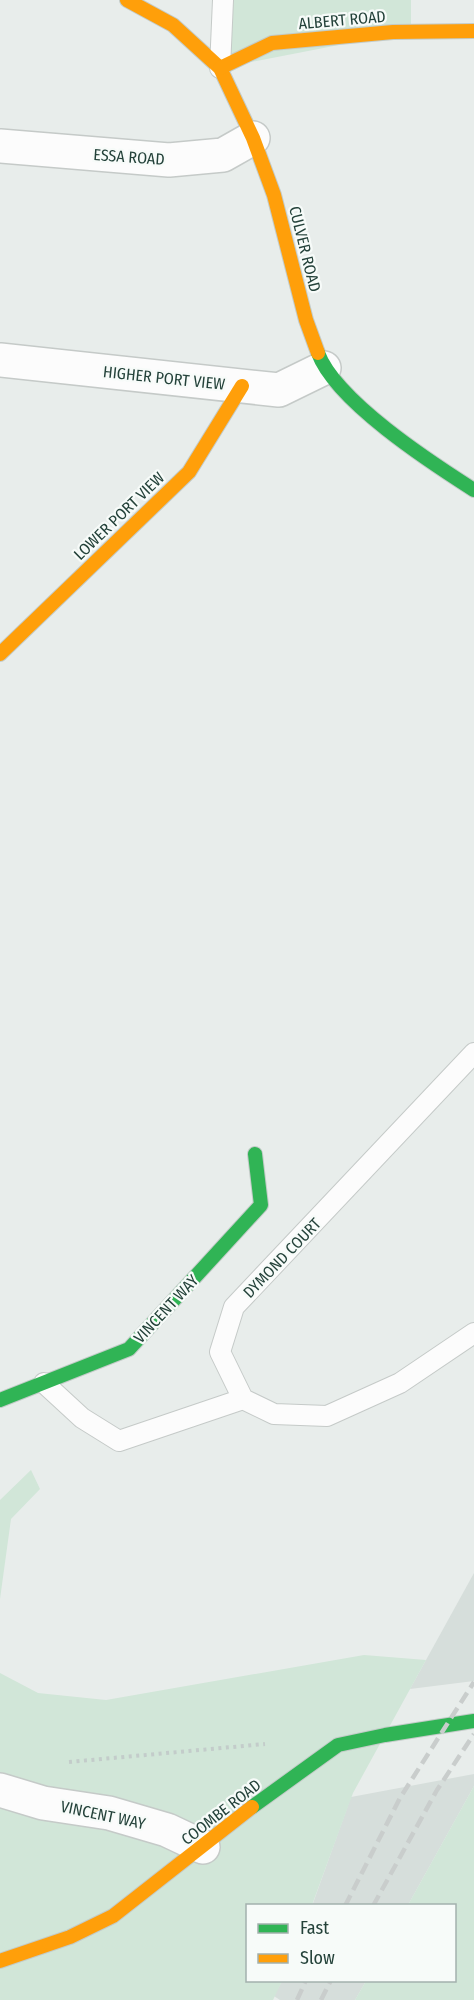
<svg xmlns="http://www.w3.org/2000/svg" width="474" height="2000" viewBox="0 0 474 2000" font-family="'Fira Sans Condensed',sans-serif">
  <rect width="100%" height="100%" fill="#e8edeb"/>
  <g fill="#d6dedb">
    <polygon points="474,1573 474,1681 410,1689"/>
    <polygon points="474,1774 474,1786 408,1905 312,1906 351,1797"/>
    <polygon points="282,1981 366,1981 355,2000 280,2000 274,1996"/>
  </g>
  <g fill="#d1e6d8">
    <polygon points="223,0 411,0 411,31 220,68"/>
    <polygon points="31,1470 40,1489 11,1519 0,1599 0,1500"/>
    <polygon points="364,1655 426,1660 353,1793 312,1905 248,1906 248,1980 282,1981 273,2000 0,2000 0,1673 38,1693 106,1700"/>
    <polygon points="474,1786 474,2000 355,2000 366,1981 454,1980 454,1906 408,1905"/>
  </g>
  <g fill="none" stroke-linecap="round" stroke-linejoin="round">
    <g stroke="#c5cac8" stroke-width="22">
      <g id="lane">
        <polyline points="220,68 223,0"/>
        <polyline points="474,1053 234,1307 220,1352 243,1399 274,1414 327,1416 400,1383 474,1333"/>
        <polyline points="44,1383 82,1418 119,1441 243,1399"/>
      </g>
    </g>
    <g stroke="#c5cac8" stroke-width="36">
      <g id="street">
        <polyline points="0,146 169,160 223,155 253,138"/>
        <polyline points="0,360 279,390 324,368"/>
        <polyline points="0,1790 43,1803 109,1813 167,1830 203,1847"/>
      </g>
    </g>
    <g stroke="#c3cbc8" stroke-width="16">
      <g id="fast">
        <path d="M318 353C336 401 430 462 474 490"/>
        <polyline points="0,1400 129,1349 261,1205 255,1154"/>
        <polyline points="252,1807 338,1745 385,1735 474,1721"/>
      </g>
    </g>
    <g stroke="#c3cbc8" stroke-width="16">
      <g id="slow">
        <polyline points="127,0 173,25 220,68 253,138 274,195 306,320 318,353"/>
        <polyline points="220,68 272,43 393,32 474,31"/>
        <polyline points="0,654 189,472 242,386"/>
        <polyline points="0,1961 70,1937 113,1916 252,1807"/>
      </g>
    </g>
    <polyline stroke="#c3ccca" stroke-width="4" stroke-dasharray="3 4.5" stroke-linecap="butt" points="69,1762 265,1744"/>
    <use href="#lane" stroke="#fcfcfc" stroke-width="20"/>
    <use href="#street" stroke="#fcfcfc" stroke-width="33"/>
    <use href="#fast" stroke="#30b455" stroke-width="14"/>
    <use href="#slow" stroke="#ff9f0a" stroke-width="14"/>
    <g stroke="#c9cdcc" stroke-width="4.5" stroke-dasharray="12 6" stroke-linecap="butt">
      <polyline points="345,1906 400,1798 474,1682"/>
      <polyline points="373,1906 437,1790 474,1734"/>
      <polyline points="297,2000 306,1980"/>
      <polyline points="321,2000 331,1980"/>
    </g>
  </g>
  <g text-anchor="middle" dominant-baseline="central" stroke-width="4.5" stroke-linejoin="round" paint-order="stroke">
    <g font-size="16" fill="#24423a" stroke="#f7fbf9">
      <text transform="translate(342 20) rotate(-5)">ALBERT ROAD</text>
      <text transform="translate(129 157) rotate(4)">ESSA ROAD</text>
      <text transform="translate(305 249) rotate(76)">CULVER ROAD</text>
      <text transform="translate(164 378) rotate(6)">HIGHER PORT VIEW</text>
      <text transform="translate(119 516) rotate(-44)">LOWER PORT VIEW</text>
      <text transform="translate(282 1258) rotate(-46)">DYMOND COURT</text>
      <text transform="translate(166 1309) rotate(-47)">VINCENT WAY</text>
      <text transform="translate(221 1812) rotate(-38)">COOMBE ROAD</text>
      <text transform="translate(103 1815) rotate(12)">VINCENT WAY</text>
    </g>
  </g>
  <rect x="246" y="1904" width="210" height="78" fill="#f7fbf9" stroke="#a3b1ad" stroke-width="1.5"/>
  <rect x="258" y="1924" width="30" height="9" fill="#30b455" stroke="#a3b1ad" stroke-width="1.5"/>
  <text x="300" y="1934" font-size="18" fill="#24423a">Fast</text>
  <rect x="258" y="1954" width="30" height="9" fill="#ff9f0a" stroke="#a3b1ad" stroke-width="1.5"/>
  <text x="300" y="1964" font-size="18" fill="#24423a">Slow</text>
</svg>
